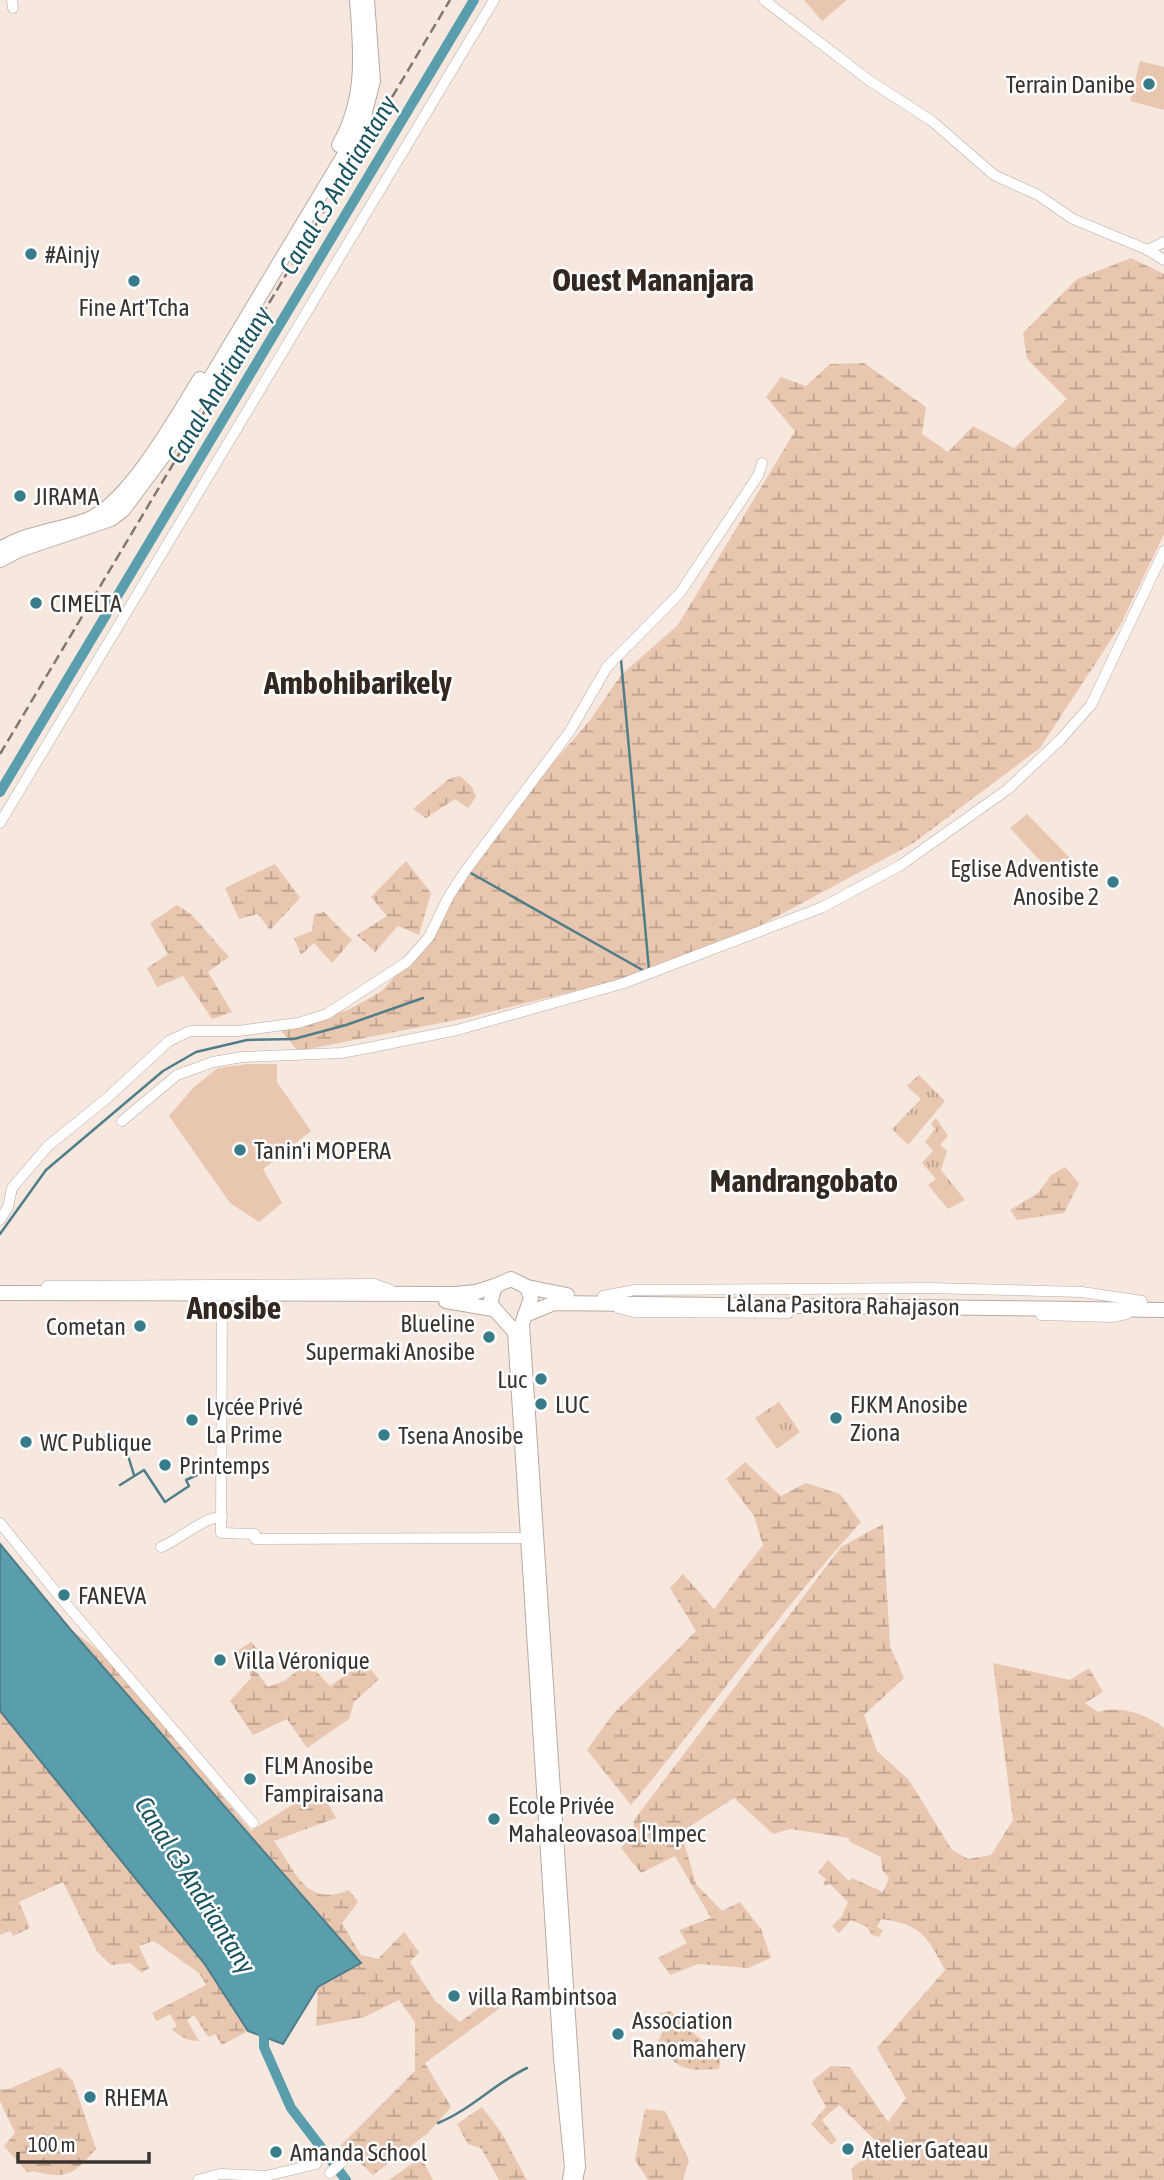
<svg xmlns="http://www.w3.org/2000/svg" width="1164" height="2180" viewBox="0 0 1164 2180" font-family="'Asap Condensed',sans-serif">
  <defs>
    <pattern id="grass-dots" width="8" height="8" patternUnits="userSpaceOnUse" patternTransform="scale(1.75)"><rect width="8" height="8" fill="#e8c6af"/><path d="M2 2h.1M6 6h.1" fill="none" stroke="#bda28f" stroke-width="1.8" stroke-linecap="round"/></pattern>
    <pattern id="wetland-marsh" width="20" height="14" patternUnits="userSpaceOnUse" patternTransform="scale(1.75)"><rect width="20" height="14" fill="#e8c6af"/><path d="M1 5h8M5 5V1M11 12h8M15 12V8" fill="none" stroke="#bda28f"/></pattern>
    <pattern id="park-tufts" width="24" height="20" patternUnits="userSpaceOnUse" patternTransform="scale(1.75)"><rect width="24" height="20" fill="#e8c6af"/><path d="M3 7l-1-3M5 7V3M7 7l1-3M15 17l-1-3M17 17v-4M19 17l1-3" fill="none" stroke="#bda28f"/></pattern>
  </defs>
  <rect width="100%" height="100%" fill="#f6e8df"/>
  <path fill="url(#grass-dots)" d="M671 2011 683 2025 721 2055 719 2069C684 2071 678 2071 658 2041L664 2030 656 2014Z"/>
  <g fill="url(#wetland-marsh)">
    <polygon points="1131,258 1164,274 1164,534 1120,626 1040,748 912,844 750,931 648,973 466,1018 298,1051 278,1027 307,1024 350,1009 382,991 434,931 482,845 591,719 621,675 678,625 795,431 766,397 781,377 806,386 830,364 864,363 926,407 922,434 948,452 973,426 1014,448 1067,399 1027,359 1023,333 1077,279"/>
    <polygon points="460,776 472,787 476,797 468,808 455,799 426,818 413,809 450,778"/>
    <polygon points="406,861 431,893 419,935 398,926 375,952 357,935 387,916 371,897"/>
    <polygon points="275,864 300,898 270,930 258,914 239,919 225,888"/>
    <polygon points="177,905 191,914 229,957 208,972 232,1012 212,1019 183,976 157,987 147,968 168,954 150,923"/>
    <polygon points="324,912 352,940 332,963 314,943 301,955 294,938 312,931 314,914"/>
    <polygon points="1065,1167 1079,1183 1064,1213 1017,1220 1010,1210 1038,1193 1051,1175"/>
    <path d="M745 1462 781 1496 806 1483 840 1494 861 1522C779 1612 709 1712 631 1805L587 1750 613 1714 696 1631 670 1588 683 1574 714 1609 763 1545 754 1516 726 1479Z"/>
    <path d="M883 1524 890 1646 904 1678 864 1715 877 1751 909 1780 952 1850 968 1859 991 1855 1013 1820 993 1663 1070 1680 1089 1668 1103 1692 1085 1703 1098 1712C1120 1705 1146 1714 1164 1728V2180H853L851 2169 880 2145 839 2105 822 2120 837 2140 831 2145 811 2124 826 2107 812 2081 831 2066 850 2067 888 2122 906 2098 877 2048 945 1970C927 1936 921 1924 881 1919L877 1927 883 1930 879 1937 872 1935 867 1927 851 1920 839 1933 832 1926 842 1916 848 1902 830 1884 825 1886 823 1883 826 1879 818 1873 828 1860 849 1881 852 1878 883 1892 889 1878 882 1870 881 1857 850 1842 849 1838 790 1829 773 1834 734 1798 681 1832 696 1884 722 1911 740 1902 761 1929 771 1958 748 1968 698 1964 670 1975 658 1958 687 1943 679 1930 711 1918 675 1856 641 1873 621 1848 633 1833 634 1820 841 1547Z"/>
    <path d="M70 1629 107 1657 251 1831 319 1788 336 1818 274 1841C296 1872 306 1908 349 1890L358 1902 342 1923 361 1955 378 1959 404 1932 419 1952 410 1962 435 2001 460 2022 491 1999 500 2008 425 2063 451 2107 428 2133 373 2175 341 2145 415 2071V2022L399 2000 364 2017 316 2026 318 1987 360 1963Z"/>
    <polygon points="251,1642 264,1657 255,1670 268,1687 284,1681 308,1663 330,1686 364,1662 379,1679 354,1702 349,1719 307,1748 287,1719 253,1735 230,1701 251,1678 248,1663 237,1651"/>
    <path d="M0 1711 204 1963 248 2031 222 2045 215 2034 208 2037 194 2015 187 2020 199 2041C188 2041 180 2037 172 2029L177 2026 170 2014 157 2021 152 2013 206 1985 199 1973 154 1941 139 1946 149 1968 142 1973 130 1963 111 1965 97 1951 63 1882 19 1902 30 1928 13 1936 10 1931 0 1935Z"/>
    <path d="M60 2067 73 2081 96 2149C73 2175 67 2180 33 2171L28 2173 4 2146 15 2133 0 2101V2089H9Z"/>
    <polygon points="482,2107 501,2132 527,2180 499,2180 481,2148 468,2144 457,2124"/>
    <polygon points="645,2109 665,2111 689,2160 683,2180 648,2180 635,2160"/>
    <polygon points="421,2157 433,2180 389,2180"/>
  </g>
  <g fill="url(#park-tufts)">
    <polygon points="919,1075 945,1101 908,1145 892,1129 921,1099 907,1086"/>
    <polygon points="936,1118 948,1136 940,1145 947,1151 941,1170 965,1200 948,1209 928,1185 936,1179 922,1163 933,1151 925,1142 935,1129 931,1123"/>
    <polygon points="779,1402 800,1432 777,1449 755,1418"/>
  </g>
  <g fill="#e8c6af">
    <polygon points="804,0 847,0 822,21"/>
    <polygon points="1140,61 1164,67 1164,110 1130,101"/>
    <polygon points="1027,814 1078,866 1058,880 1010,828"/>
    <polygon points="248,1064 277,1064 277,1082 311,1131 263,1169 282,1203 259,1222 230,1203 169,1116 194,1087 218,1068"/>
  </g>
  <polygon fill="#5a9eae" stroke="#507e88" stroke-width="2" points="0,1544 70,1629 361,1963 318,1987 283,2044 248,2031 204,1963 0,1711"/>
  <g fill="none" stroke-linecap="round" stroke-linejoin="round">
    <g stroke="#507e88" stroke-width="2.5">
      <polyline points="621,660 649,970"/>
      <polyline points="0,786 474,0"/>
      <polyline points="469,872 646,972"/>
      <polyline points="0,1234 46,1170 163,1071 196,1052 247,1040 294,1039 346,1025 423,998"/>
      <polyline points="96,1444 112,1433 126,1449 134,1475"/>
      <polyline points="120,1485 144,1470 165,1502 189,1486 186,1480 217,1466"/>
      <path d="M438 2123C472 2109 495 2083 527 2068"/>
    </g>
    <g stroke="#5a9eae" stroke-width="10">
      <polyline points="0,792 474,0"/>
      <polyline points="258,2025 264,2035 264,2047 291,2108 346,2180"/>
    </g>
    <g stroke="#b8aba2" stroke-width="11">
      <g id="street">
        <polyline points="12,0 13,8"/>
        <polyline points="764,0 870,81 932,121 994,175 1038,195 1073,219 1148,250 1164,242"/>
        <polyline points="1148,250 1164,260"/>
        <polyline points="0,823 494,0"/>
        <polyline points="122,1121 177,1075 213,1062 242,1057 341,1053 368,1048 457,1030 624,983 823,907 901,865 1008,789 1060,740 1091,705 1164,551"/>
        <polyline points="0,1220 8,1207 12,1188 48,1146 106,1099 169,1041 190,1031 238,1031 298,1023 327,1014 407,962 429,937 449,896 466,870 570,731 607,667 680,593 759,474 762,463"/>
        <polyline points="47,1286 374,1284 391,1290"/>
        <polyline points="603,1296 635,1290 930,1288 1082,1292 1142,1301"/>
        <polyline points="222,1304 221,1533 255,1534 255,1539 528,1538"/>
        <polyline points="618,1308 634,1312 788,1313"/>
        <polyline points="1041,1315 1112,1317 1127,1314"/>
        <polyline points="0,1523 60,1597 253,1823"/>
        <path d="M161 1547C179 1540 205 1516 222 1517"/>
        <polyline points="330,2173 345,2159"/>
        <polyline points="198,2180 220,2174 266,2176 316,2164"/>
      </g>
    </g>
    <g stroke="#b8aba2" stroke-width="16">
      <g id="secondary">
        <polyline points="527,1287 567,1295"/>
        <polyline points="0,1293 455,1294 476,1292 495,1286"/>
        <polyline points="446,1301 493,1309"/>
        <polyline points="525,1315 554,1303 1164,1310"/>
        <polyline points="570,2180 572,2167 561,2058 515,1332 490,1304 495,1286 511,1279 527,1287 531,1298 522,1324 578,2167 575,2180"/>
      </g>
    </g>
    <g stroke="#b8aba2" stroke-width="16">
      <g id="primary">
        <path d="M339 145C366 99 361 50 357 0"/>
        <path d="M0 549C28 532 57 531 87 520 128 504 176 418 200 379"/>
        <polyline points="0,560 19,550 111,519 123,510 166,452 361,127 373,81 367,0"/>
      </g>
    </g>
    <use href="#street" stroke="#fff" stroke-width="10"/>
    <use href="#secondary" stroke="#fff" stroke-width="14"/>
    <use href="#primary" stroke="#fff" stroke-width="14"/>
    <polyline stroke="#807771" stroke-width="2.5" stroke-dasharray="10 5" stroke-linecap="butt" points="0,754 450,0"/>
  </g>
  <g fill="#387c8b" stroke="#fff" stroke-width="2.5">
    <circle cx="1149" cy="84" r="7"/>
    <circle cx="31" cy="254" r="7"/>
    <circle cx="134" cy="281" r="7"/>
    <circle cx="20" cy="496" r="7"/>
    <circle cx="36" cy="603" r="7"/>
    <circle cx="1113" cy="882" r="7"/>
    <circle cx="240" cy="1150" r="7"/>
    <circle cx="140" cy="1326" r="7"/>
    <circle cx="489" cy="1337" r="7"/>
    <circle cx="541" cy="1379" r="7"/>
    <circle cx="541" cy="1404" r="7"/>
    <circle cx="836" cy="1418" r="7"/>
    <circle cx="192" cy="1420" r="7"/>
    <circle cx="384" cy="1435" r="7"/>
    <circle cx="26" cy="1442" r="7"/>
    <circle cx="165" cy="1465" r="7"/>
    <circle cx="64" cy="1595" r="7"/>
    <circle cx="220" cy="1660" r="7"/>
    <circle cx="250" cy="1779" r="7"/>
    <circle cx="494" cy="1819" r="7"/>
    <circle cx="454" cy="1996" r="7"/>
    <circle cx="618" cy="2034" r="7"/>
    <circle cx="90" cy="2097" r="7"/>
    <circle cx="848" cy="2149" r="7"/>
    <circle cx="276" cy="2152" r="7"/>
  </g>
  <g text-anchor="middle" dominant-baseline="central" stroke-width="5" stroke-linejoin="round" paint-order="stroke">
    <g font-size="24" fill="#393430" stroke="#fff" text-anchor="start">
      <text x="1135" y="84" text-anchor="end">Terrain Danibe</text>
      <text x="45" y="254">#Ainjy</text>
      <text x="134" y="307" text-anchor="middle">Fine Art'Tcha</text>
      <text x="34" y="496">JIRAMA</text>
      <text x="50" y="603">CIMELTA</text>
      <text x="1099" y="868" text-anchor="end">Eglise Adventiste<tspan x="1099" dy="28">Anosibe 2</tspan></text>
      <text x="254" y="1150">Tanin'i MOPERA</text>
      <text x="475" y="1323" text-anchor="end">Blueline<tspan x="475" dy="28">Supermaki Anosibe</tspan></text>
      <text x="126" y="1326" text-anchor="end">Cometan</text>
      <text x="527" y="1379" text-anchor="end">Luc</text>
      <text x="555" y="1404">LUC</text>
      <text x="850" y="1404">FJKM Anosibe<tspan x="850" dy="28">Ziona</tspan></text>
      <text x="206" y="1406">Lycée Privé<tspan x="206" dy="28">La Prime</tspan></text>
      <text x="398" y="1435">Tsena Anosibe</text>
      <text x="40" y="1442">WC Publique</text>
      <text x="179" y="1465">Printemps</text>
      <text x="78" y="1595">FANEVA</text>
      <text x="234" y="1660">Villa Véronique</text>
      <text x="264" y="1765">FLM Anosibe<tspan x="264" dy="28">Fampiraisana</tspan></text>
      <text x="508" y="1805">Ecole Privée<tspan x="508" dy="28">Mahaleovasoa l'Impec</tspan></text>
      <text x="468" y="1996">villa Rambintsoa</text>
      <text x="632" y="2020">Association<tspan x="632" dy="28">Ranomahery</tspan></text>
      <text x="104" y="2097">RHEMA</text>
      <text x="862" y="2149">Atelier Gateau</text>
      <text x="290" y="2152">Amanda School</text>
    </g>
    <g font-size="24" fill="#393430" stroke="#fff">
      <text transform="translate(843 1305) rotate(1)">Làlana Pasitora Rahajason</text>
    </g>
    <g font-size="26" font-style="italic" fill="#1b5561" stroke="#fff">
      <text transform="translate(338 185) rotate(-59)">Canal c3 Andriantany</text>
      <text transform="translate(219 385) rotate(-59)">Canal Andriantany</text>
      <text transform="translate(195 1885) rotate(58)">Canal c3 Andriantany</text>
    </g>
    <g font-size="32" font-weight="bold" fill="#332821" stroke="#fff">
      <text x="653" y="279">Ouest Mananjara</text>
      <text x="358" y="682">Ambohibarikely</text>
      <text x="804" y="1180">Mandrangobato</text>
      <text x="234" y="1307">Anosibe</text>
    </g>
  </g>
  <path d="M18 2152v10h131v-10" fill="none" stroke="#393430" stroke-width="3.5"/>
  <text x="28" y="2152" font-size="21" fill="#393430" stroke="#ffffff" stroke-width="5" paint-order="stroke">100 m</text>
</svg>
